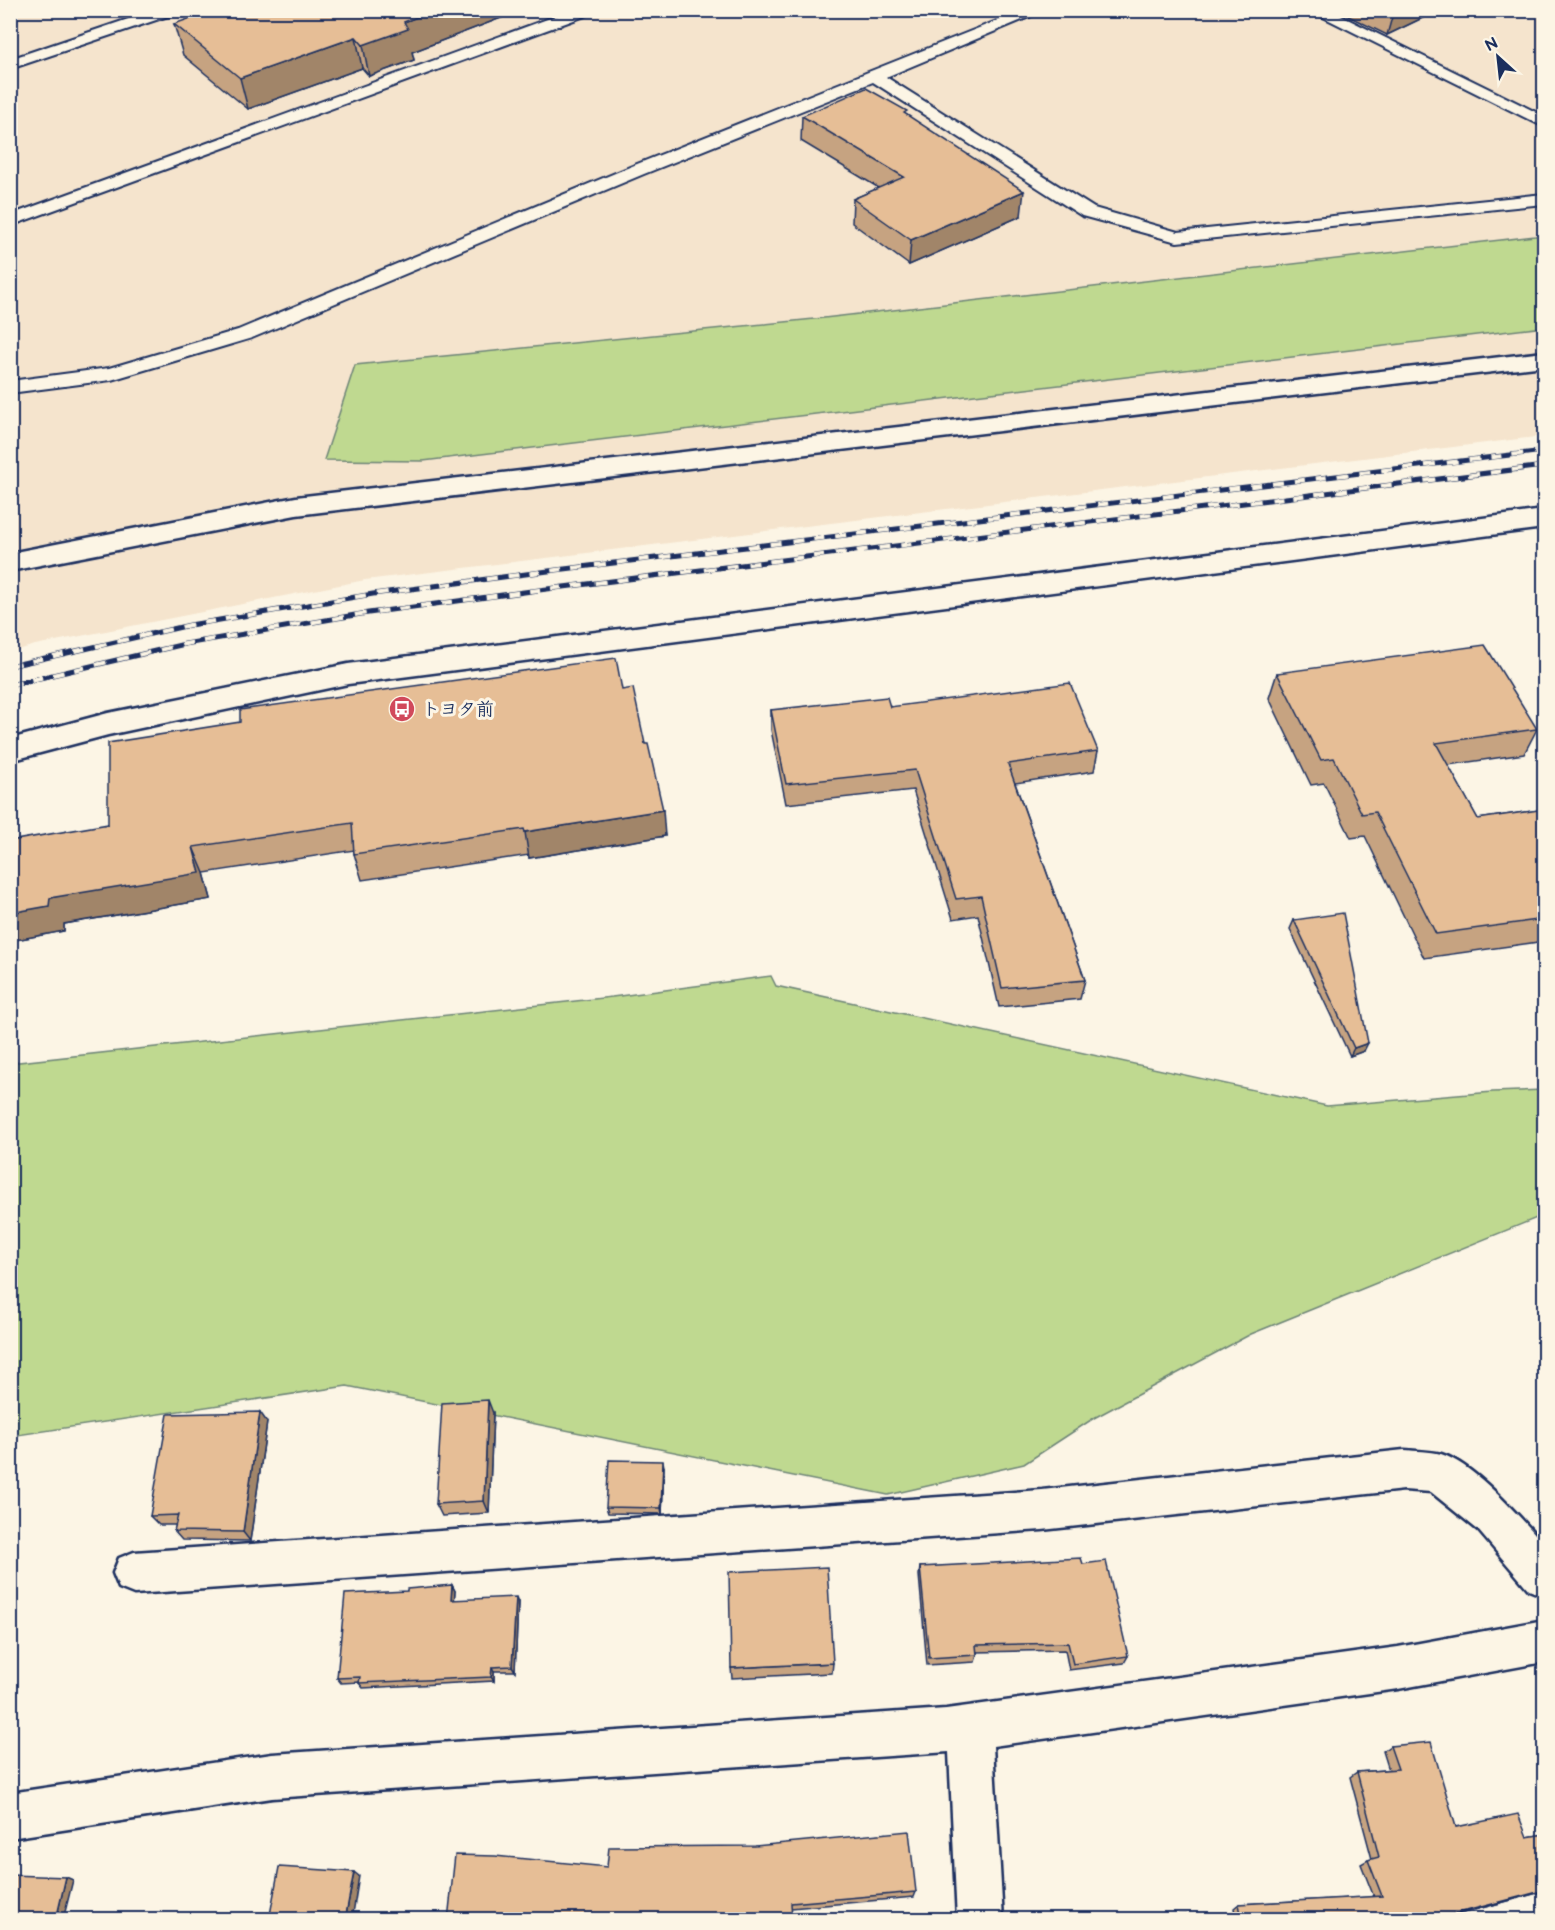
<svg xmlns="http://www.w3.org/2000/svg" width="1555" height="1930" viewBox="0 0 1555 1930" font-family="'Balsamiq Sans','Klee One',sans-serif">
  <rect width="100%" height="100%" fill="#fcf5e5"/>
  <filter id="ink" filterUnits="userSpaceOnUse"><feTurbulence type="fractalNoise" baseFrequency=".0167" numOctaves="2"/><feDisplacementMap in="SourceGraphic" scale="12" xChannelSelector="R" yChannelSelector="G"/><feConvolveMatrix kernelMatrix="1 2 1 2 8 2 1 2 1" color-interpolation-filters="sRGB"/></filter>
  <g filter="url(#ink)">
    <polygon fill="#f5e4cd" points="11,11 1544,11 1544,436 365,580 35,645 11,652"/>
    <g fill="#bfd990" stroke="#6d8477" stroke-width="1.5">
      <polygon points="1544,235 1544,327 423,461 324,460 355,365 824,318"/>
      <polygon points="771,976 776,986 1327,1106 1493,1092 1544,1090 1544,1215 1251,1334 1094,1418 1024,1464 888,1495 347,1386 11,1436 10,1063 612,997"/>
    </g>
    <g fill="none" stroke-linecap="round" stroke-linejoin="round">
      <g stroke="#1b2f5e" stroke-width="4">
        <g id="lane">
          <polygon points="155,10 179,10 177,13 10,69 10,59"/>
          <polygon points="572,10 595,10 593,13 10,226 10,215"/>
          <polygon points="1024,10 1046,10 886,77 1094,208 1178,232 1544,194 1544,204 1177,242 1082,216 873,82 644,174 252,338 111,380 10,393 10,381 109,368 238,330 632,166"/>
          <polygon points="1309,10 1329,10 1544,116 1544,127"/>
        </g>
      </g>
      <g stroke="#1b2f5e" stroke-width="5">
        <g id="street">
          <polygon points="1544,352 1544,366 296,515 10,571 10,553 296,497"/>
          <path d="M1404 1450C1416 1451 1430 1451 1441 1454 1474 1464 1521 1518 1544 1544V1596L1529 1590 1478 1530 1431 1492 1404 1490 1042 1530 134 1594 119 1588 113 1573 119 1558 134 1552 1042 1490Z"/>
          <polygon points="1544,1620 1544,1662 1398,1689 993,1746 1003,1920 957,1920 949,1752 272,1798 10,1838 10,1793 272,1754 946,1709 1398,1647"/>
        </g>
      </g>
      <g stroke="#1b2f5e" stroke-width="5">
        <polygon id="secondary" points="1544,510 1544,528 348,684 108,735 10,761 10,739 108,713 348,664"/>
      </g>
      <use href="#lane" fill="#fcf5e5" fill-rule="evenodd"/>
      <use href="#street" fill="#fcf5e5" fill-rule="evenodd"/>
      <use href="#secondary" fill="#fcf5e5" fill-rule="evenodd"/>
      <g stroke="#1b2f5e" stroke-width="5">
        <g id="rail">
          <polyline points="10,666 190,625 373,594 556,570 1544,451"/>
          <polyline points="10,685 185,644 361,614 539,590 1544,466"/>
        </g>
      </g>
      <use href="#rail" stroke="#fcf5e5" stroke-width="4" stroke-dasharray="11" stroke-linecap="butt"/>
    </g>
    <g fill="#c6a381" stroke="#1b2f5e" stroke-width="1.5">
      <polygon points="1336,10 1439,10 1387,35"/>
      <polygon points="514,13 412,52 414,60 369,76 362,68 248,109 183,55 174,24"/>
      <polygon points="907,115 1021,216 909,265 852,223 853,199 879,188 801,141 802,116"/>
      <polygon points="1277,673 1537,729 1524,754 1448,765 1478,819 1545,809 1545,941 1424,958 1365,836 1351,838 1324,783 1311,785 1269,698"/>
      <polygon points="622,690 645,744 665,836 529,858 529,855 362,880 354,854 354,850 204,873 211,899 64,924 64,931 10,941 108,824"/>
      <polygon points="890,707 1098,751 1094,771 1015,783 1085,980 1080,999 999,1007 978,915 953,919 913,790 786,804 771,730 771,710"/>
      <polygon points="1294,920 1364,1051 1350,1056 1290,929"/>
      <polygon points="493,1413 489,1513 442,1516 436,1504"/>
      <polygon points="267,1422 250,1541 182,1540 174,1531 176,1525 159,1525 150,1516"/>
      <polygon points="664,1467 662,1514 608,1513 606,1507"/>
      <polygon points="1083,1564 1128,1656 1124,1663 1069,1670 1065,1650 977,1652 977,1655 975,1662 927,1665 919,1575 920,1567"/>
      <polygon points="452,1585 455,1591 454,1600 518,1602 515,1671 494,1671 494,1681 363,1688 359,1683 360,1682 341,1683 337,1678 407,1591"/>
      <polygon points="833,1663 832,1673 732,1678 731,1668"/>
      <polygon points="1390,1746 1456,1827 1527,1837 1545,1834 1545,1891 1437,1920 1128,1920 1144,1919 1148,1916 1235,1914 1234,1908 1239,1904 1374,1897 1361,1864 1368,1860 1372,1859 1350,1777 1357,1772 1389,1770 1383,1751"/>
      <polygon points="607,1867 916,1892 914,1897 791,1908"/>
    </g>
    <g fill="#a18569" stroke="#1b2f5e" stroke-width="1.5">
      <polygon points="435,10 514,10 514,13 412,52 414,60 369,76 363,45 404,22"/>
      <polygon points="1394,10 1439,10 1387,35"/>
      <polygon points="356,37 362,68 248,109 240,78"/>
      <polygon points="1024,191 1021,216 909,265 911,240"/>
      <polygon points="663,810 665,836 529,858 525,832"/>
      <polygon points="193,847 204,873 211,899 64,924 64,931 10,941 10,913"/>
      <polygon points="1368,1043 1364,1051 1350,1056 1354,1048"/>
      <polygon points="488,1400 493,1413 489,1513 484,1501"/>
      <polygon points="260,1412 267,1422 250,1541 243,1532"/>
      <polygon points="663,1461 664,1467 662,1514 661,1508"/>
      <polygon points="452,1585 455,1591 454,1605 451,1600"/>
      <polygon points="516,1597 518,1602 515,1671 512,1666"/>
      <polygon points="492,1667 494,1671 494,1681 491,1677"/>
      <polygon points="354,1872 359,1876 352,1920 345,1920"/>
      <polygon points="66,1877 73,1880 63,1920 56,1920"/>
      <polygon points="1545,1890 1545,1891 1437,1920 1432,1920"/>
    </g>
    <g fill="#e6be96" stroke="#1b2f5e" stroke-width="1.5">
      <polygon points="214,10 435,10 404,22 408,29 363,45 356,37 240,78 174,24"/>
      <polygon points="866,88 907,111 904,113 1024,191 911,240 853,199 904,177 802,116"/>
      <polygon points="1485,645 1537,729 1436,743 1478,819 1545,809 1545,919 1436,934 1375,812 1362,814 1334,758 1321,760 1277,673"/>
      <polygon points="616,658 622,690 633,688 645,744 648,744 663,810 525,832 524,829 354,854 352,823 193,847 200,873 50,898 49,906 10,913 10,841 108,824 108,743 240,722 240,710"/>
      <polygon points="1070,683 1098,751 1008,764 1085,980 1002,988 981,896 956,899 915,770 786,784 771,710 887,697 890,707"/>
      <polygon points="1343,913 1368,1043 1354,1048 1294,920"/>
      <polygon points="488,1400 484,1501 436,1504 442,1403"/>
      <polygon points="260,1412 243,1532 174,1531 178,1515 150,1516 168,1414"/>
      <polygon points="609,1460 663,1461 661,1508 606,1507"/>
      <polygon points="1081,1558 1083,1564 1106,1561 1128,1656 1073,1664 1068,1643 976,1645 977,1655 929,1658 920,1567"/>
      <polygon points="827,1567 833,1663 731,1668 729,1572"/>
      <polygon points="452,1585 451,1600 516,1597 512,1666 492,1667 491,1677 359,1683 360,1677 337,1678 345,1594 407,1591 407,1589"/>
      <polygon points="1431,1742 1456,1827 1518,1814 1527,1837 1545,1834 1545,1890 1432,1920 1128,1920 1148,1919 1148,1916 1241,1914 1239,1904 1382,1896 1368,1860 1379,1857 1357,1772 1398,1769 1390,1746"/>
      <polygon points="909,1831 916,1892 791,1903 792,1920 448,1920 455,1855 495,1856 607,1867 609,1847 755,1846"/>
      <polygon points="279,1867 354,1872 345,1920 269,1920"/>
      <polygon points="10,1875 66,1877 56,1920 10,1920"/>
    </g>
  </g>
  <defs>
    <g id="bus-disc" transform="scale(1.35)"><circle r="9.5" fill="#d1495b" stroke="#fcf5e5"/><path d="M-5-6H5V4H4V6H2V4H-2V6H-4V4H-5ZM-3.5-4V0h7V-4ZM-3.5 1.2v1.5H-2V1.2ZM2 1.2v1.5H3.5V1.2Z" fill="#fff"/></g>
  </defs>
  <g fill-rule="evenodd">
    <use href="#bus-disc" x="402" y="709"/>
  </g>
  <g text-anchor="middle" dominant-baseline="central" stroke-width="6" stroke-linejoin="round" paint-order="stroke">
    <g font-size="18" font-weight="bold" fill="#1b2f5e" stroke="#fcf5e5" text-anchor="start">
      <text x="422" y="709">トヨタ前</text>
    </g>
  </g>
  <rect width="1555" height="1930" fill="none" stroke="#fcf5e5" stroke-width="36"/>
  <rect x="18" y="18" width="1519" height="1894" fill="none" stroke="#1b2f5e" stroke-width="2" filter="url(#ink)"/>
  <g transform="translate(1498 57) rotate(333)" stroke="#fcf5e5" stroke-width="4.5" paint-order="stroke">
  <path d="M0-4.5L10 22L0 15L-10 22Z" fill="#1b2f5e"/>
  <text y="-9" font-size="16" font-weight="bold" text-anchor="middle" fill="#1b2f5e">N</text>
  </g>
</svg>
